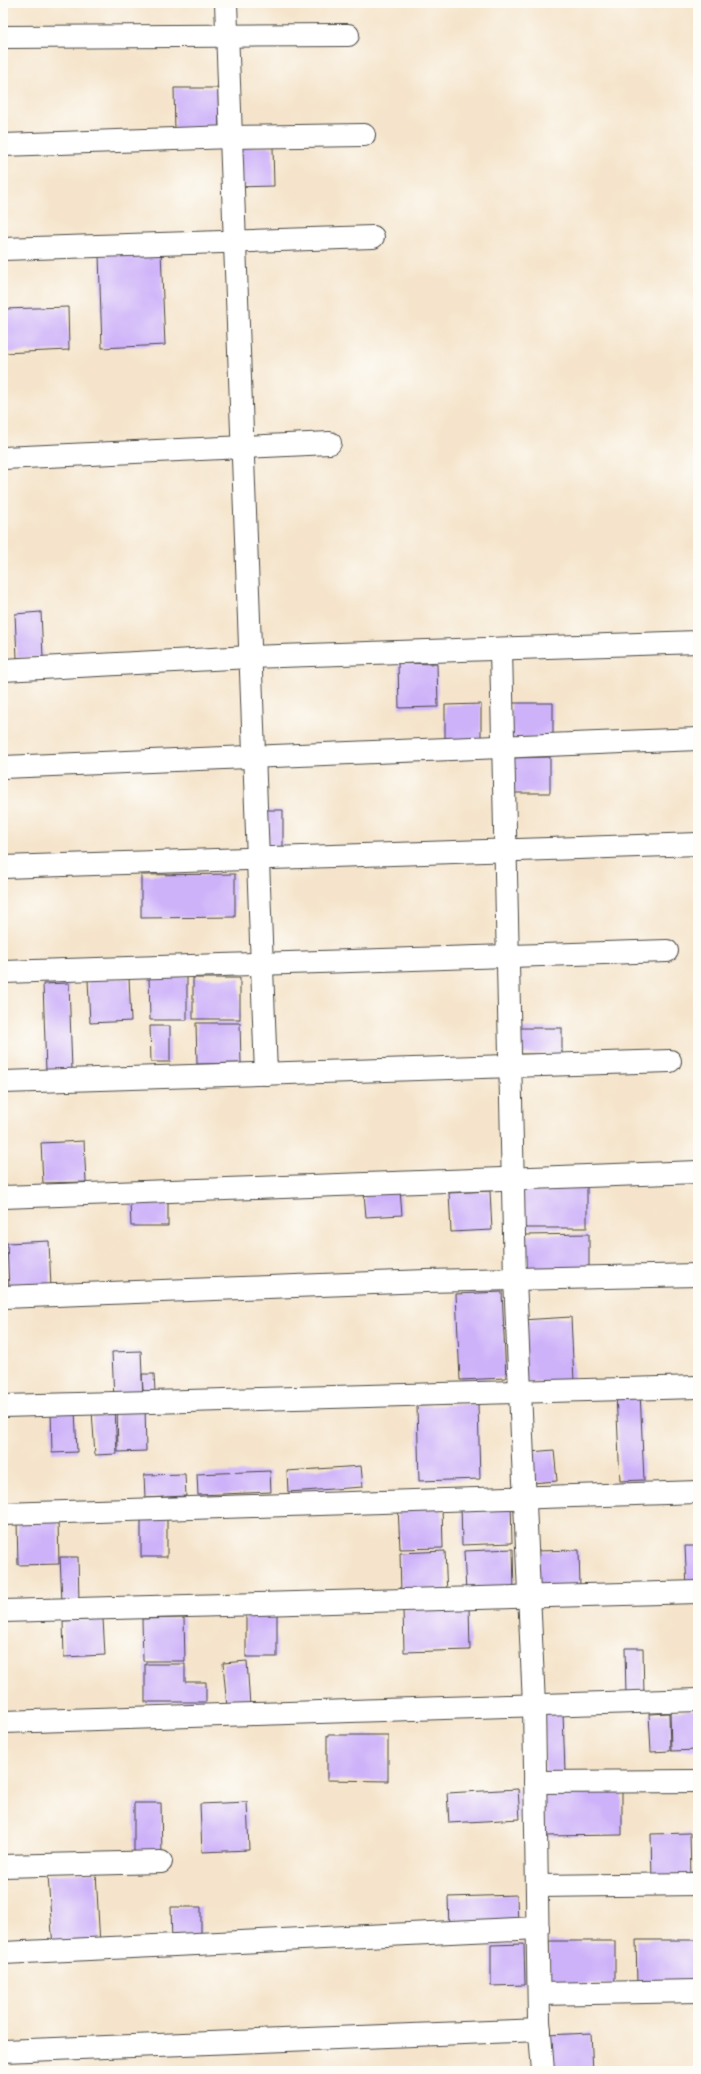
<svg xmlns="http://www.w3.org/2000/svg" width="701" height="2074" viewBox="0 0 701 2074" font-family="'Libre Caslon Text',serif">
  <rect width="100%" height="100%" fill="#fdfcf7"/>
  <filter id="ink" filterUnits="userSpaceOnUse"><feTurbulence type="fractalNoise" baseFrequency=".025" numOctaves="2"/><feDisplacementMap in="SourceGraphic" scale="8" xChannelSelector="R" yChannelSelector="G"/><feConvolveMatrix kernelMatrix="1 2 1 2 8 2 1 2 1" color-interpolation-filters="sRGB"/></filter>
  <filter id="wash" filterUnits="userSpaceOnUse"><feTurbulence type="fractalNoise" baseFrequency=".012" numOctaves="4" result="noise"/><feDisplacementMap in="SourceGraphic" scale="16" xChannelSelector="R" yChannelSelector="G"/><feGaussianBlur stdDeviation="0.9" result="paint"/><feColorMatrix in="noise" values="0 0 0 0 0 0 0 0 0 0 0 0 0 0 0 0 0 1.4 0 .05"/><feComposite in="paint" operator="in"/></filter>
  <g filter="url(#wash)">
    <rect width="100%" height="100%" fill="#f5e4cb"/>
    <g id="blocks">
      <g fill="#ceb2f9">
        <polygon points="174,88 218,88 219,132 175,132"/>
        <polygon points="234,147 273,147 274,186 235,187"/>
        <polygon points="161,252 165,345 102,348 99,255"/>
        <polygon points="68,307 69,350 3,353 3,309"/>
        <polygon points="41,612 43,657 17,658 15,614"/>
        <polygon points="398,663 437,664 438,707 399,708"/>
        <polygon points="511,703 553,703 553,738 511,739"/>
        <polygon points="481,704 481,744 445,745 445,705"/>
        <polygon points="550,757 550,793 510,793 510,758"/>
        <polygon points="260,810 283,810 283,854 260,853"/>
        <polygon points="235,874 235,917 141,918 141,875"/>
        <polygon points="149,976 187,976 187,1020 150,1020"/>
        <polygon points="129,978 131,1021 90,1023 88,980"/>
        <rect x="193" y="978" width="47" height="41"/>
        <polygon points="69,983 72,1070 46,1071 43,984"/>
        <polygon points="196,1023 240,1023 241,1063 197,1064"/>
        <polygon points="150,1026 170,1026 170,1062 151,1062"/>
        <rect x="518" y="1028" width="44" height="26"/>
        <polygon points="84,1141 86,1182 43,1183 41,1143"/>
        <polygon points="587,1187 587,1228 522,1228 521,1188"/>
        <polygon points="400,1191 402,1215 366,1217 364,1194"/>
        <polygon points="490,1191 492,1230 451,1232 449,1193"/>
        <polygon points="168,1200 168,1226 131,1226 130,1201"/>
        <polygon points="589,1234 589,1271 524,1272 524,1235"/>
        <polygon points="49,1241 51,1288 9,1290 7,1243"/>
        <polygon points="502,1292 506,1378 460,1380 456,1294"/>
        <polygon points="571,1317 574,1382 524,1383 521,1320"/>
        <polygon points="141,1351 143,1399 114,1400 112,1352"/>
        <polygon points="142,1374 154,1374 155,1391 143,1391"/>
        <polygon points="640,1392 644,1480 620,1481 616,1393"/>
        <polygon points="478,1404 480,1479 419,1481 417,1406"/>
        <polygon points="117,1406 145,1406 146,1451 118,1452"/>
        <polygon points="115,1409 117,1454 95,1455 92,1411"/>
        <polygon points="75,1410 77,1452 52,1453 51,1411"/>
        <polygon points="554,1450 557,1481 532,1483 530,1452"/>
        <polygon points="361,1466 363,1487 288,1492 287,1471"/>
        <polygon points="270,1471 271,1492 198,1495 197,1474"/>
        <polygon points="185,1474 186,1496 145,1498 144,1475"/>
        <polygon points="511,1501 512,1543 462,1545 461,1502"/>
        <polygon points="442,1505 443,1548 400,1549 398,1506"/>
        <rect x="141" y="1513" width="26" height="44"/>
        <polygon points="58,1520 59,1564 18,1565 17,1521"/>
        <polygon points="685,1546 698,1546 698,1589 687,1589"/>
        <polygon points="513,1549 514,1592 466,1593 464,1551"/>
        <polygon points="579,1550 580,1587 536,1589 535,1551"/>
        <polygon points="445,1551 447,1594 401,1596 400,1553"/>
        <polygon points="60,1557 78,1557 79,1602 62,1602"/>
        <polygon points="469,1606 470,1650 404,1652 403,1609"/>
        <rect x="246" y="1614" width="31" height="43"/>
        <polygon points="184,1618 185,1661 143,1661 142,1619"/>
        <polygon points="103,1619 105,1655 64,1657 63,1621"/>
        <polygon points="625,1648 643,1648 644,1696 626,1697"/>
        <polygon points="247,1661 250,1706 227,1708 223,1663"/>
        <polygon points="145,1664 185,1664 185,1682 206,1682 206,1702 145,1702"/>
        <polygon points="698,1710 698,1750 671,1751 670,1711"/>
        <polygon points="543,1712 563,1712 565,1773 545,1773"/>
        <polygon points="669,1713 670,1751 651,1752 649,1714"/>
        <polygon points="327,1735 388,1735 388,1781 327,1780"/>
        <polygon points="518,1789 520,1819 449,1823 447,1793"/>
        <polygon points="543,1789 622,1789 622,1835 543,1836"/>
        <polygon points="247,1802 249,1850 202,1852 200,1804"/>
        <polygon points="134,1803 161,1803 162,1856 134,1856"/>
        <polygon points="690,1833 691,1878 652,1880 651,1834"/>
        <polygon points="96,1872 100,1946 53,1949 48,1875"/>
        <polygon points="517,1895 518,1927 449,1928 448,1897"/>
        <polygon points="171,1907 201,1907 201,1943 172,1943"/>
        <polygon points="636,1940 697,1940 698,1984 637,1984"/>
        <rect x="549" y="1941" width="66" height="43"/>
        <polygon points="524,1944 525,1985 491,1986 491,1945"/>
        <polygon points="591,2033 593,2071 548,2071 546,2035"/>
      </g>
    </g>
  </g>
  <g filter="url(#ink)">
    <use href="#blocks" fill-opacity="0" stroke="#494743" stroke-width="1"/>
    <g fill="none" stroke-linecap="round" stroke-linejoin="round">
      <g stroke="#494743" stroke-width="24">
        <g id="minor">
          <polyline points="226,3 266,1074"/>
          <polyline points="3,37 348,35"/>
          <polyline points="3,145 231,137 364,135"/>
          <polyline points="3,249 373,237"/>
          <polyline points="3,458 330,443"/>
          <polyline points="501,649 515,1279 534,1705 539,2021 543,2071"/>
          <polyline points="3,670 250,657 698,642"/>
          <polyline points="3,767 698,739"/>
          <polyline points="3,867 698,844"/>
          <polyline points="3,972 667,951"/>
          <polyline points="3,1082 670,1061"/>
          <polyline points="3,1197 698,1172"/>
          <polyline points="3,1297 426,1281 698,1275"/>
          <polyline points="3,1406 698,1387"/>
          <polyline points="3,1514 698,1492"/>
          <polyline points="3,1611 698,1592"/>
          <polyline points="3,1722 698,1700"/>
          <polyline points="535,1782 698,1781"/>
          <polyline points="3,1866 161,1862"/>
          <polyline points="537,1886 698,1884"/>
          <polyline points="3,1953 538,1928"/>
          <polyline points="539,1994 698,1991"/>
          <polyline points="3,2051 540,2030"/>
        </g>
      </g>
      <use href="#minor" stroke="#fff" stroke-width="22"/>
    </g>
  </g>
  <rect width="701" height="2074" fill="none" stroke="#fdfcf7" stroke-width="16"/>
</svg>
